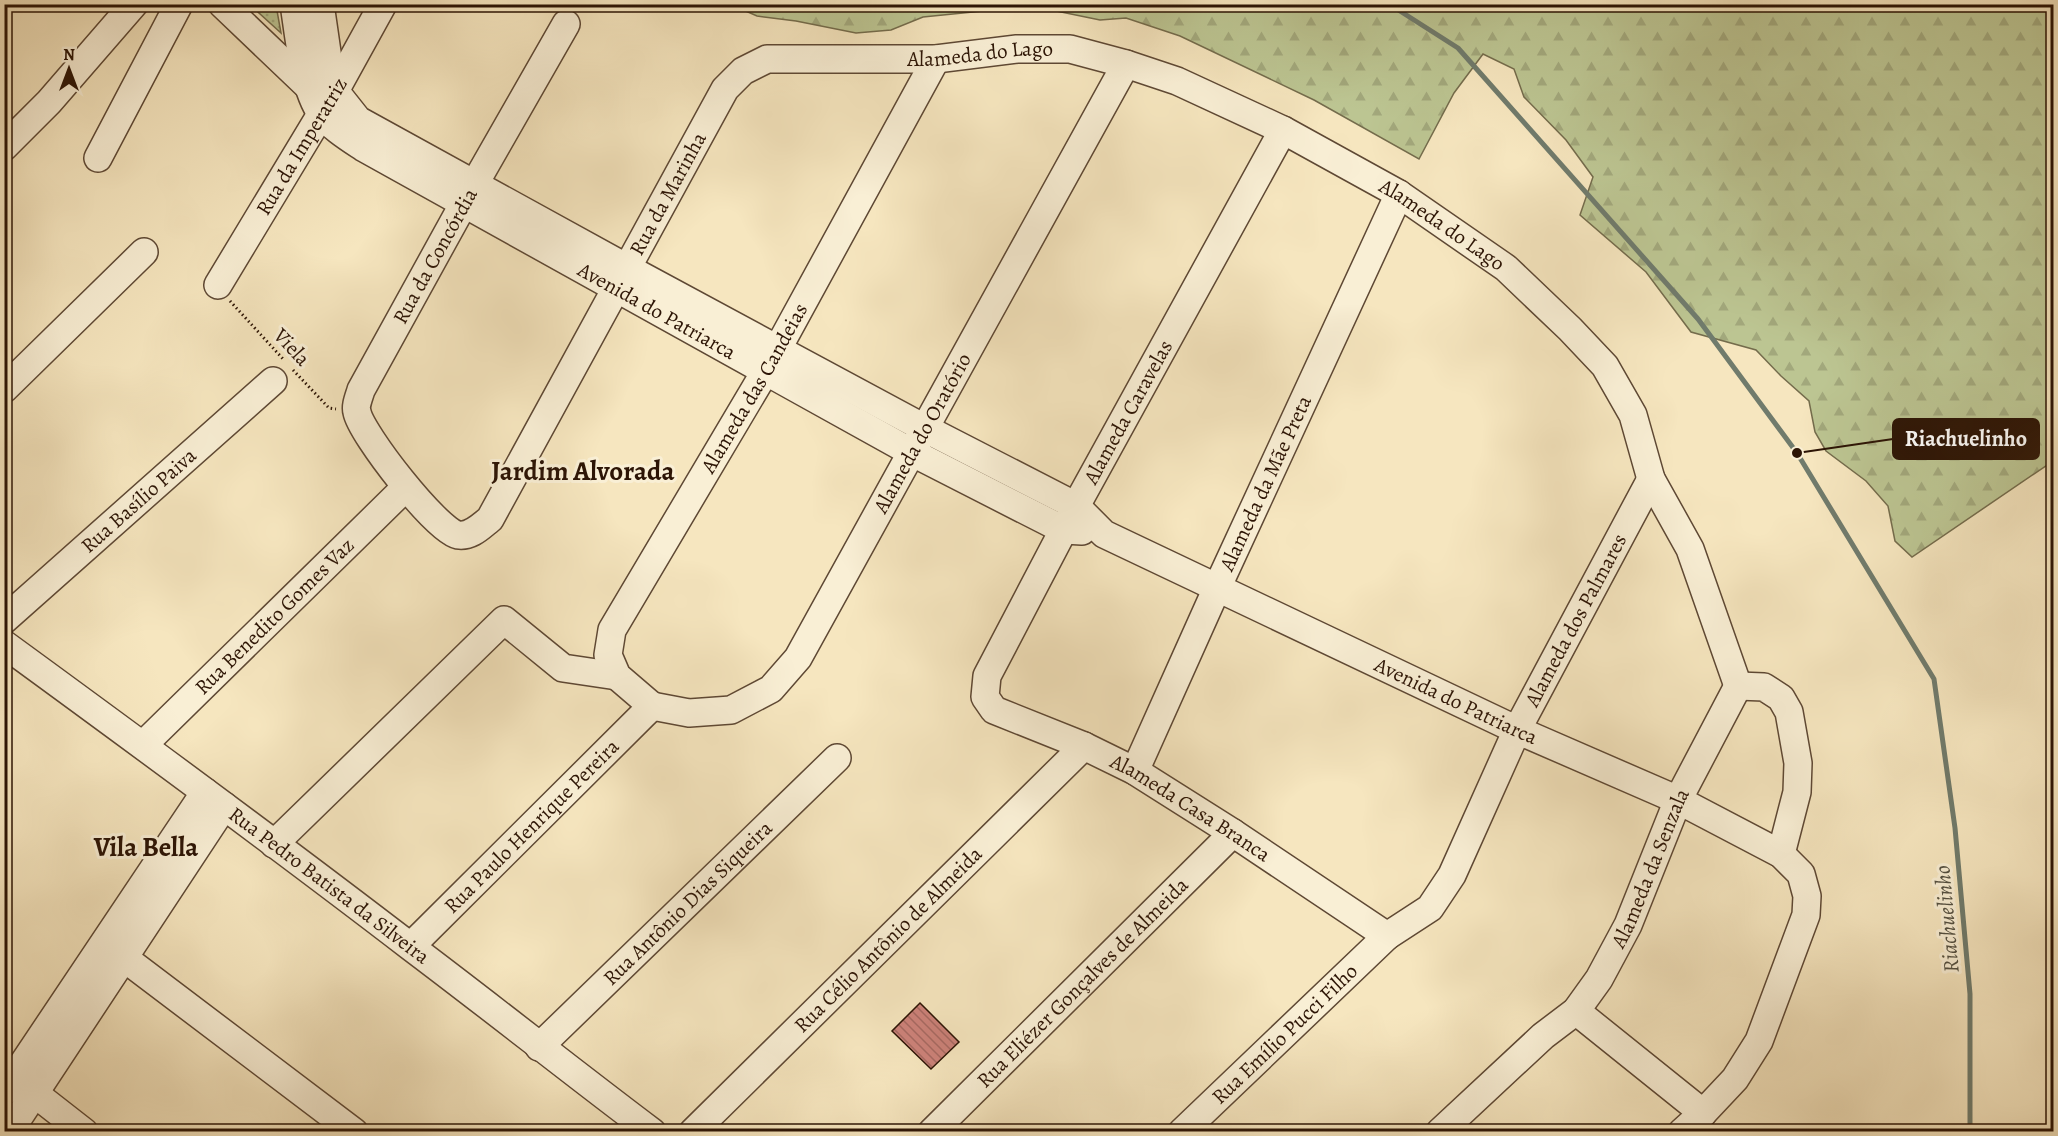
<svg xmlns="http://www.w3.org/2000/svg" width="2058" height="1136" viewBox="0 0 2058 1136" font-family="Alegreya,serif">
  <defs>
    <pattern id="grass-dots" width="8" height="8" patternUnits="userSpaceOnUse" patternTransform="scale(1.5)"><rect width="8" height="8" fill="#bcc592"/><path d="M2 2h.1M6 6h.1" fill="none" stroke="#a2a87c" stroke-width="1.8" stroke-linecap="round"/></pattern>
    <pattern id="forest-firs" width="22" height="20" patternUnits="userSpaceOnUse" patternTransform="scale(1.5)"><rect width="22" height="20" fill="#bcc592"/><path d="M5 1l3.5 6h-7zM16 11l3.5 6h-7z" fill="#a2a87c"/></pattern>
    <pattern id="building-back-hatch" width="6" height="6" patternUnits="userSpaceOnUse" patternTransform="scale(1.5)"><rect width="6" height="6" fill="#cd827a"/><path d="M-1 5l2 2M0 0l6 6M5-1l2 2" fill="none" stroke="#a76962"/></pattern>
  </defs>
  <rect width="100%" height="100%" fill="#f6e6bf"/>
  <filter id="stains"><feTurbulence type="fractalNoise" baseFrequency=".00333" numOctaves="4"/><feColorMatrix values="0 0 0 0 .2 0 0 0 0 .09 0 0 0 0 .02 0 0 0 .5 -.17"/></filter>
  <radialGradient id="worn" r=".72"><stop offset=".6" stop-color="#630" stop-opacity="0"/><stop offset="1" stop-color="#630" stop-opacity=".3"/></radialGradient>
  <polygon fill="url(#grass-dots)" stroke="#746c4c" stroke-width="1.5" points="250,5 276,5 281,33"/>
  <polygon fill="url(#forest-firs)" stroke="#746c4c" stroke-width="1.5" points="1951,5 1957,8 1964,4 2053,5 2053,461 1912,557 1895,541 1888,506 1866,481 1826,451 1815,432 1809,401 1781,376 1756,350 1691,332 1646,272 1580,215 1593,177 1566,140 1524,97 1514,69 1483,54 1454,93 1419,159 1314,100 1180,36 1126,18 1100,20 1032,6 923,17 891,30 856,33 796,21 757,16 732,5"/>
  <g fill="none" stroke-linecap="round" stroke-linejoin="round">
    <polyline stroke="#707b6c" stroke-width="5" points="1389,4 1458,48 1698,319 1797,453 1934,679 1955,828 1970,994 1970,1132"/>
  </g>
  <polygon fill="url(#building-back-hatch)" stroke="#2c1405" stroke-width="1.5" points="920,1003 959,1042 931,1069 892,1031"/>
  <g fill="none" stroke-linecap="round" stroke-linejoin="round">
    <g stroke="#5e4834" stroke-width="30">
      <g id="minor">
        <polyline points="222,4 310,88 313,87"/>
        <path id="s1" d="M294 4C299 35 303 88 321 113 331 127 349 138 364 148L911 452 1064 530 1082 531"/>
        <path id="s2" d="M320 4 331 80 335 91 358 120 627 268 924 428 1076 506 1104 534 1517 730 1678 800 1781 854 1801 874 1807 896 1806 915 1759 1041 1735 1079 1703 1113 1682 1132"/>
        <path id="s3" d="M566 24 474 185 361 390C359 397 355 406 357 412 361 434 437 531 458 535 471 537 481 526 490 519L725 89 743 71 767 59H936L1017 49H1070L1126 64 1177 81 1283 130 1399 194 1506 268 1570 329 1605 366 1633 415 1651 479 1690 549 1738 686"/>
        <path id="s4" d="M1283 130 1076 506 987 676 985 697 994 710 1084 746 1135 771 1233 833 1387 936"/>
        <polyline points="4,147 49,102 134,4"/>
        <polyline points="98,158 179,4"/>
        <path id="s5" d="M218 285 335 91 383 4"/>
        <polyline points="4,389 144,252"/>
        <path id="s6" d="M4 620 273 381"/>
        <path id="s7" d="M4 644C141 744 277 844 411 947 492 1008 571 1071 652 1132"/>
        <polyline points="1738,686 1764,687 1781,698 1789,712 1798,763 1797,792 1781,854"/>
        <path id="s8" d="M652 706 689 713 731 710 771 689 798 658 1126 64"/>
        <path id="s9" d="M652 706 617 676 608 655 612 630 765 372 936 59"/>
        <path id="s10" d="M143 745 406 487"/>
        <path id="s11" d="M1135 771 1217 588 1399 194"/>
        <polyline points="274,844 504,620 563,668 617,676"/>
        <path id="s12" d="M411 946 652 706"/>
        <polyline points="111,948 354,1132"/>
        <polyline points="1576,1011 1703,1113"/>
        <path id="s13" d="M539 1047 837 758"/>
        <polyline points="20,1082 84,1132"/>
        <polyline points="4,1092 205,792"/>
        <polyline points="9,1132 224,806"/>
        <path id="s14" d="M693 1132 1084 746"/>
        <path id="s15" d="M932 1132 1233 833"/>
        <path id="s16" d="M1182 1132 1387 936 1430 908 1452 875 1517 730 1651 479"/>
        <path id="s17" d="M1440 1132 1543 1036 1576 1011 1599 979 1628 925 1678 800 1738 686"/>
      </g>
    </g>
    <g stroke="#2c1405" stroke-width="3" stroke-dasharray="1.5 3" stroke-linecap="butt">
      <polyline points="230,301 284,360"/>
      <polyline points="293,370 329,408 336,409"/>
    </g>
    <use href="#minor" stroke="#f9efd5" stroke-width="27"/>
  </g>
  <g text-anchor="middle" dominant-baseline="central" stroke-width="6" stroke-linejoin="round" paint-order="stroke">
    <g font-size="21" fill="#2c1405" stroke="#f9efd5">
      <text stroke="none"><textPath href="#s3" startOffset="1396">Alameda do Lago</textPath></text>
      <text stroke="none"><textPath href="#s5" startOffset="162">Rua da Imperatriz</textPath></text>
      <text stroke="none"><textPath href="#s3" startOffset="1011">Rua da Marinha</textPath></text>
      <text stroke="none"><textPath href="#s3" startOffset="1900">Alameda do Lago</textPath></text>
      <text transform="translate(435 256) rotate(-61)">Rua da Concórdia</text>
      <text stroke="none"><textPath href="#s1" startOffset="504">Avenida do Patriarca</textPath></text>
      <text transform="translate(292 347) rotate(47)">Viela</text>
      <text stroke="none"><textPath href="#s9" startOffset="375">Alameda das Candeias</textPath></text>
      <text transform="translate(1128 412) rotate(-61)">Alameda Caravelas</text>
      <text stroke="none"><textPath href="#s8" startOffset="423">Alameda do Oratório</textPath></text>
      <text stroke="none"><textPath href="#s11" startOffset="316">Alameda da Mãe Preta</textPath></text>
      <text stroke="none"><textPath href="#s6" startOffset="180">Rua Basílio Paiva</textPath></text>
      <text stroke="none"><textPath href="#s10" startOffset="184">Rua Benedito Gomes Vaz</textPath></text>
      <text stroke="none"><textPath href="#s16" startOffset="658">Alameda dos Palmares</textPath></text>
      <text stroke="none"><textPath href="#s2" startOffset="1370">Avenida do Patriarca</textPath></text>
      <text stroke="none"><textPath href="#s4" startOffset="878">Alameda Casa Branca</textPath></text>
      <text stroke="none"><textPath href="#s12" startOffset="170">Rua Paulo Henrique Pereira</textPath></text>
      <text stroke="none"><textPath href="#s17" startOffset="344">Alameda da Senzala</textPath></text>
      <text stroke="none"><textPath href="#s7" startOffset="405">Rua Pedro Batista da Silveira</textPath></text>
      <text stroke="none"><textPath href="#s13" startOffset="207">Rua Antônio Dias Siqueira</textPath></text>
      <text stroke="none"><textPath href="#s14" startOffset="274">Rua Célio Antônio de Almeida</textPath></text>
      <text stroke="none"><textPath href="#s15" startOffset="212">Rua Eliézer Gonçalves de Almeida</textPath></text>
      <text stroke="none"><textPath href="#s16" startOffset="142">Rua Emílio Pucci Filho</textPath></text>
    </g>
    <g font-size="22" font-style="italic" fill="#545041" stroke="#f9efd5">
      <text transform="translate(1947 919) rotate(-95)">Riachuelinho</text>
    </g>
    <g font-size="27" font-weight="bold" fill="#2c1405" stroke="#f9efd5">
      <text x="583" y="471">Jardim Alvorada</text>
      <text x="146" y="847">Vila Bella</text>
    </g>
  </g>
  <path fill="none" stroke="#2c1405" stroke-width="2" d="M1797 453L1893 439"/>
  <circle fill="#2c1405" stroke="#f9efd5" stroke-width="2" cx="1797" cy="453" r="6"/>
  <rect fill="#2c1405" stroke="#2c1405" stroke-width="2" x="1893" y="419" width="146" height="40" rx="6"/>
  <g font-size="22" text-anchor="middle" font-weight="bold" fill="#fff">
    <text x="1966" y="446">Riachuelinho</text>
  </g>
  <rect width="2058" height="1136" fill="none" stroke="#f6e6bf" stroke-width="24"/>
  <rect x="6" y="6" width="2046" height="1124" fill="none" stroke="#2c1405" stroke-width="3"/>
  <rect x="12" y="12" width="2034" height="1112" fill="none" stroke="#2c1405" stroke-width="1.5"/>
  <g transform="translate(69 69)" stroke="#f9efd5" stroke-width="4.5" paint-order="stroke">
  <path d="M0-4.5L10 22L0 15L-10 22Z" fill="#2c1405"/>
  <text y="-9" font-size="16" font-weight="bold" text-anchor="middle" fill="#2c1405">N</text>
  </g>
  <rect width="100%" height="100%" filter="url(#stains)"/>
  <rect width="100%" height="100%" fill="url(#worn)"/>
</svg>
